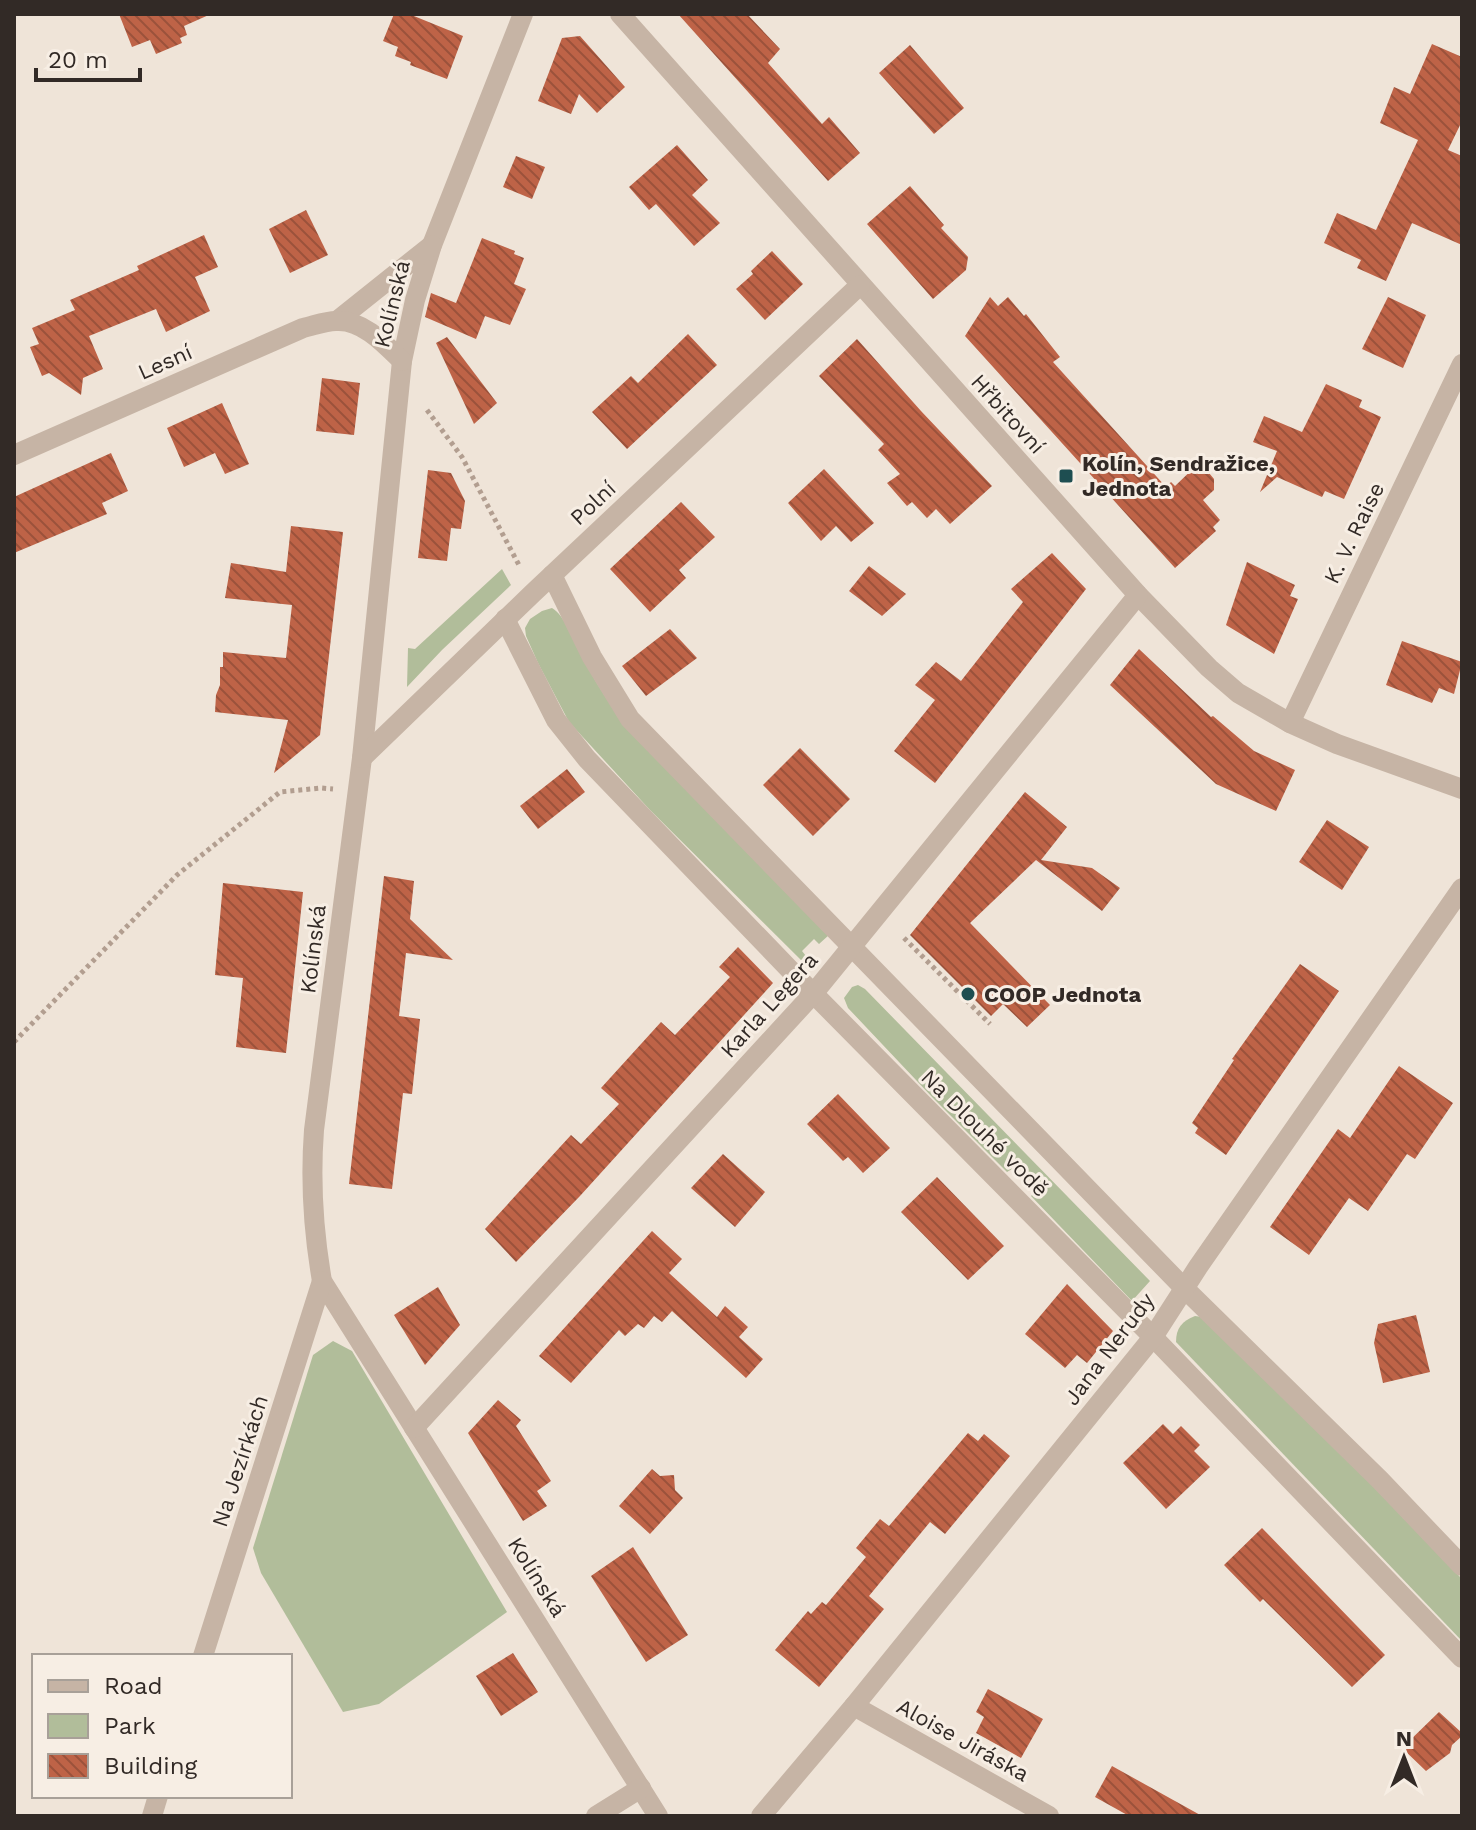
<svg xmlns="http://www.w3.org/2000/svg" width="1476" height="1830" viewBox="0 0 1476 1830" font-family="'Work Sans',sans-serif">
  <defs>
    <pattern id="building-back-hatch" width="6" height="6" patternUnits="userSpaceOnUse" patternTransform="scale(2)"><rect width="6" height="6" fill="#be6347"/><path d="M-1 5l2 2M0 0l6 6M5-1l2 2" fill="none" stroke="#9b523b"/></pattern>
  </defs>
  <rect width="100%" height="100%" fill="#efe4d8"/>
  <g fill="#b1bd9a">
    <polygon points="502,569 511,585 442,650 407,687 408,648 415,649"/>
    <path d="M552 608C566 617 571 637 579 651 590 672 602 693 616 712L829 935 819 944 814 939 802 951 806 956 801 960 650 810 569 722 538 663 526 636 525 628 530 619 542 611Z"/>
    <polygon points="858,985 865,989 1150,1281 1132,1301 1031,1196 1038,1189 1017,1166 1007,1172 933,1098 848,1008 844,998 852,987"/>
    <path d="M1195 1316 1202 1317 1369 1482 1462 1579V1641L1176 1342C1176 1328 1182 1321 1195 1316Z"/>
    <polygon points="333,1341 352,1351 507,1612 379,1704 343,1712 261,1573 253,1548 313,1355"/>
  </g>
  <g fill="url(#building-back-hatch)">
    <polygon points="119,14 211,14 184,26 187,35 180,38 182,43 156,54 150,40 132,47"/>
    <polygon points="394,14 409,14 463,36 447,79 410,65 411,62 395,56 398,47 383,41"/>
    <polygon points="678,14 747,14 780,49 768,63 822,124 829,117 860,153 828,181"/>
    <polygon points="580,36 625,87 597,113 579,94 571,114 538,101 562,38"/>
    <polygon points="1432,44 1462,57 1462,121 1448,150 1462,156 1462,245 1412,223 1386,281 1357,268 1361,260 1324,243 1337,213 1376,230 1418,140 1380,123 1394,87 1410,94"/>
    <polygon points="910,45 964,108 934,134 879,73"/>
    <polygon points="677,145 708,180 692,195 720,223 694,246 656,204 649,210 629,187"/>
    <polygon points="516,156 545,167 532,199 503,187"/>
    <polygon points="910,186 944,225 941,228 968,257 966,270 933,299 867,224"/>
    <polygon points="306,210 328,255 290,273 269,229"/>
    <polygon points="204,235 218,267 195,277 210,311 166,332 156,309 89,336 103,369 83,378 81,395 49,373 42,376 30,347 39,344 32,328 75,310 70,300 139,270 137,266"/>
    <polygon points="482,238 515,251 514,254 524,258 514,284 526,289 510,325 485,316 476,339 425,317 431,293 456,303"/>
    <polygon points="772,251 803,284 765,320 736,289 753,274 751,271"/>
    <polygon points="990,297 998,306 1008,297 1024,316 1026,314 1060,357 1053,362 1166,487 1171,482 1175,486 1200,462 1214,479 1214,490 1203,500 1220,520 1213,527 1216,531 1175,568 965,336"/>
    <polygon points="1388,297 1426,315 1403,368 1362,349"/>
    <polygon points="688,334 717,365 627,449 592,412 631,376 638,383"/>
    <polygon points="447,337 497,403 474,424 436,343"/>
    <polygon points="857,339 921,411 992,486 950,524 936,509 927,518 912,502 907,506 887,483 900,474 878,450 884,444 819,376"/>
    <polygon points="322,378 360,383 354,435 316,431"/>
    <polygon points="1326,384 1362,400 1359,407 1381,417 1344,499 1325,491 1322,497 1277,477 1260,492 1277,451 1253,442 1264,416 1302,432"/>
    <polygon points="222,403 249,464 225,474 215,453 184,467 167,428"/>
    <polygon points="111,453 128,491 102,503 107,514 14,553 14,497"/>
    <polygon points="824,469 874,523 851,542 836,526 821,541 788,503"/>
    <polygon points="428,470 451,473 465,501 461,529 451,528 447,561 418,558"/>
    <polygon points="681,502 715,537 679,570 686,578 650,612 610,569"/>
    <polygon points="291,526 343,532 320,735 274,773 288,720 215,712 216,695 220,685 220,667 223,667 223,652 286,658 292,605 225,598 231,563 286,572"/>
    <polygon points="1052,553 1086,589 935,783 894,751 935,700 915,685 936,662 961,681 1023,602 1011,589"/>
    <polygon points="1247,562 1295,585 1290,596 1298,599 1274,654 1226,625"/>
    <polygon points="869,566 906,594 882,616 849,591"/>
    <polygon points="670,629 697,658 646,696 622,666"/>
    <polygon points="1402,641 1462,662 1454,694 1439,688 1432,703 1386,685"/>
    <polygon points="1139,649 1211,717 1213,716 1254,751 1295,770 1276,811 1216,784 1110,685"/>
    <polygon points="800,748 850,799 813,836 763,785"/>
    <polygon points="567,769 585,792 538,829 520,806"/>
    <polygon points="1025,792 1067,827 1041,860 1092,868 1120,888 1102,911 1036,860 970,923 1050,1005 1027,1027 1003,1004 991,1016 910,935"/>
    <polygon points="1327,820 1369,847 1342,890 1299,862"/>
    <polygon points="384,876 414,881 410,919 453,960 406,953 399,1016 420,1019 412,1094 403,1093 392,1189 349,1184"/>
    <polygon points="223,883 303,892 286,1053 236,1047 243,978 215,975"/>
    <polygon points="738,947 773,983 580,1196 516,1262 485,1229 571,1135 581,1144 619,1104 601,1088 661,1022 675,1035 730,977 719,967"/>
    <polygon points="1300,964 1339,991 1226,1155 1195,1133 1198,1128 1192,1123 1234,1060 1232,1059"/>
    <polygon points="1399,1066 1453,1103 1415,1159 1407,1154 1368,1211 1349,1198 1309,1255 1270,1227 1338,1129 1350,1138"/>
    <polygon points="838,1094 890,1148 863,1173 848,1157 843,1161 807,1124"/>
    <polygon points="723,1154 765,1192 735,1227 691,1188"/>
    <polygon points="937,1177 1004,1246 968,1280 901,1212"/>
    <polygon points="652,1231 682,1259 669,1273 717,1317 725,1306 748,1327 739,1337 763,1359 746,1378 672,1311 662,1322 654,1316 644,1328 638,1324 625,1336 619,1330 571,1383 539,1356"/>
    <polygon points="1067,1284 1113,1331 1087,1363 1077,1355 1065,1368 1025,1334"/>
    <polygon points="438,1287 460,1325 425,1365 394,1315"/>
    <polygon points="1416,1315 1430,1372 1383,1383 1374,1343 1378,1324"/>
    <polygon points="498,1400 521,1420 516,1426 551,1481 537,1491 547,1506 523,1521 468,1433"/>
    <polygon points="1163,1424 1173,1434 1181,1426 1200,1445 1194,1451 1210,1467 1166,1509 1123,1463"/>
    <polygon points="968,1433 978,1441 984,1434 1010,1456 945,1534 930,1522 869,1596 884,1609 819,1687 775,1650 808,1611 811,1614 822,1602 826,1605 866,1557 856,1548 880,1519 889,1526"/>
    <polygon points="652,1469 660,1476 674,1475 675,1490 683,1498 650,1534 619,1506"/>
    <polygon points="1262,1528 1385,1655 1352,1687 1263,1599 1260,1602 1224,1565"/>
    <polygon points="633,1547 688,1635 646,1662 591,1576"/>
    <polygon points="513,1653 538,1692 501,1716 476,1676"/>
    <polygon points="988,1689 1043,1719 1021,1758 976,1733 984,1717 976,1712"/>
    <polygon points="1439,1712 1462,1733 1462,1736 1452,1745 1450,1753 1426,1771 1402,1748"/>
    <polygon points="1112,1766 1202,1816 1129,1816 1095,1797"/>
  </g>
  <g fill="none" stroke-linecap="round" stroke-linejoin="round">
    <g stroke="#b29e90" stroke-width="5" stroke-dasharray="4 4" stroke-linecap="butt">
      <polyline points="427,410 462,457 520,567"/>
      <polyline points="904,938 990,1024"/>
      <polyline points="14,1042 177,875 280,792 321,788 333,789"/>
    </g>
    <g stroke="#c6b4a5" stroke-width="20">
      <path d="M523 14 432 245 415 300 402 361 362 758 314 1130C310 1183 313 1229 322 1281L658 1816"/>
      <polyline points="620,14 1138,595 1209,668 1238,693 1290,723 1337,744 1462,789"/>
      <polyline points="338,320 432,245"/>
      <path d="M14 455 303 328C313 326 325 321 336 321 362 319 385 344 402 361"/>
      <polyline points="552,575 592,657 630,719 1184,1288 1380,1480 1462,1566"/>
      <polyline points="505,619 556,720 587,759 794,974 1153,1337 1462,1658"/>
      <polyline points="1290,723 1462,364"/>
      <polyline points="362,758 533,593 860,285"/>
      <polyline points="414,1428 813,994 1138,595"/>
      <polyline points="203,1656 322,1281"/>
      <polyline points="854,1706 1049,1816"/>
      <polyline points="152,1816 158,1796"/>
      <polyline points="596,1816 641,1788"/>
      <polyline points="761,1816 854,1706 1153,1337 1198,1267 1462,888"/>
    </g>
  </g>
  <g fill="#1e4e51" stroke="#f7eee4" stroke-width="3">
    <rect x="1058" y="468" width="16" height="16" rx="4"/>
    <circle cx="968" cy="994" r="8"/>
  </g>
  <g text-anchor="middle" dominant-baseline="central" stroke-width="6" stroke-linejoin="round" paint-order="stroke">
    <g font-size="22" fill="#322a26" stroke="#f7eee4">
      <text transform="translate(392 304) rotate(-76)">Kolínská</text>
      <text transform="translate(165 362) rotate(-24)">Lesní</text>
      <text transform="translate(1008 414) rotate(48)">Hřbitovní</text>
      <text transform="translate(593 503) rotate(-43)">Polní</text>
      <text transform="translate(1354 533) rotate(-64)">K. V. Raise</text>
      <text transform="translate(313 949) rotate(-83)">Kolínská</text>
      <text transform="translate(769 1005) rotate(-48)">Karla Legera</text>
      <text transform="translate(985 1133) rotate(45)">Na Dlouhé vodě</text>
      <text transform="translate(1109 1349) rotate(-53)">Jana Nerudy</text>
      <text transform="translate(240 1461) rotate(-72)">Na Jezírkách</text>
      <text transform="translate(537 1577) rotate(58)">Kolínská</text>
      <text transform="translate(963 1740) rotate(29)">Aloise Jiráska</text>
    </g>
    <g font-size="22" font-weight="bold" fill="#322a26" stroke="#f7eee4" text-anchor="start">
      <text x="1082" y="463">Kolín, Sendražice,<tspan x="1082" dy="25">Jednota</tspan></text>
      <text x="984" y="994">COOP Jednota</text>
    </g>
  </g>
  <rect width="1476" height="1830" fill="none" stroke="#322a26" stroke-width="32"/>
  <rect x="32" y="1654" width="260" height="144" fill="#f7eee4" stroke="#a8a098" stroke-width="2"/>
  <rect x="48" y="1680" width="40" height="12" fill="#c6b4a5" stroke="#a8a098" stroke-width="2"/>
  <text x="104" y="1694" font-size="24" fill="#322a26">Road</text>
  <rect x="48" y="1714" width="40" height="24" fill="#b1bd9a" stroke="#a8a098" stroke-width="2"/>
  <text x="104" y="1734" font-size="24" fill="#322a26">Park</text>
  <rect x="48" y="1754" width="40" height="24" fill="url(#building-back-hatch)" stroke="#a8a098" stroke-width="2"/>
  <text x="104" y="1774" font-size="24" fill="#322a26">Building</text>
  <g transform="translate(1404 1758)" stroke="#f7eee4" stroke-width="6" paint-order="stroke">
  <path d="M0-6L14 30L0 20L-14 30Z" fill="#322a26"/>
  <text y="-12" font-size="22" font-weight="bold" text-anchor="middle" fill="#322a26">N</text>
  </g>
  <path d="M36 68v12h104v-12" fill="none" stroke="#322a26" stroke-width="4"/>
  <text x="48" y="68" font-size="24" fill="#322a26" stroke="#f7eee4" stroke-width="6" paint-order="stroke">20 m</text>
</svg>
